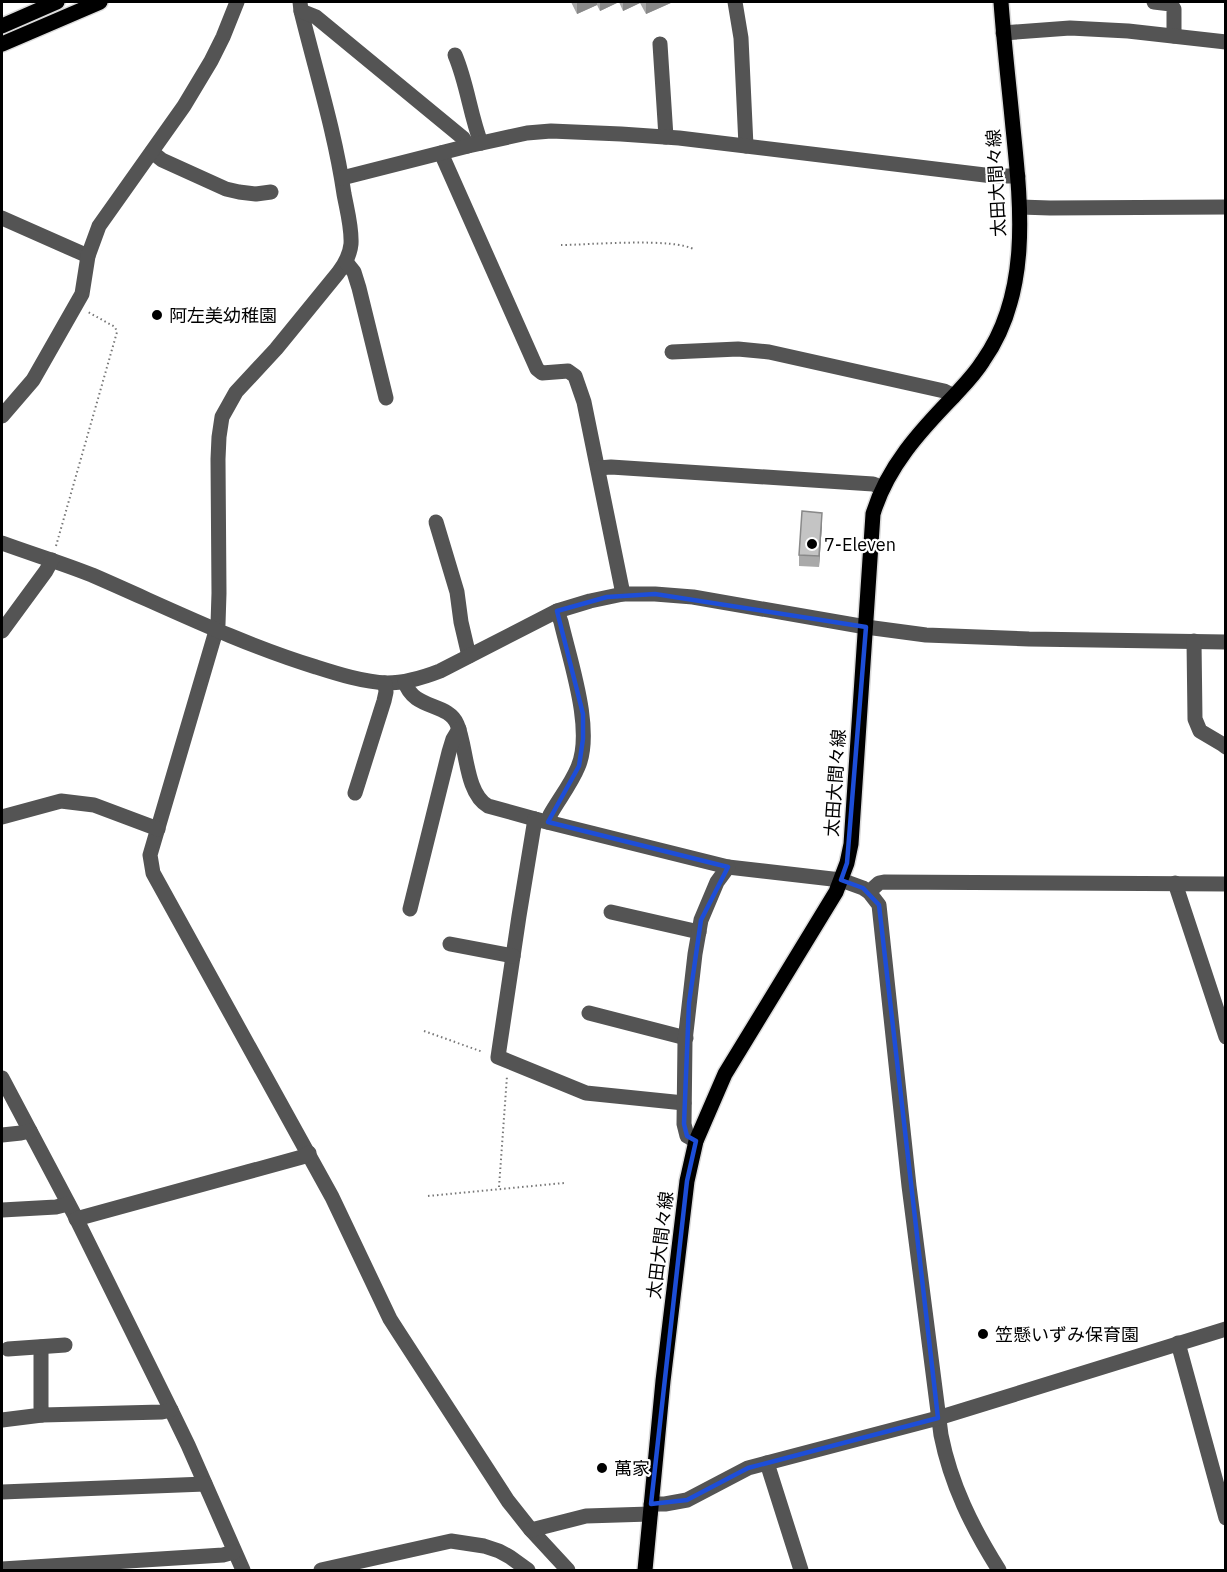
<svg xmlns="http://www.w3.org/2000/svg" width="1227" height="1572" viewBox="0 0 1227 1572" font-family="'IBM Plex Sans','Noto Sans JP',sans-serif">
  <rect width="100%" height="100%" fill="#fff"/>
  <g fill="none" stroke-linecap="round" stroke-linejoin="round">
    <g stroke="#dbdbdb" stroke-width="18">
      <g id="major">
        <polyline points="2,26 57,2"/>
        <polyline points="2,44 100,2"/>
        <path d="M645 1570 663 1381 687 1181 696 1141 725 1074 836 892 847 863 851 844 873 514C887 467 920 431 954 396 965 384 975 374 983 361 1031 293 1021 206 1013 128 1009 86 1004 44 1001 2"/>
      </g>
    </g>
    <g stroke="#767676" stroke-width="2" stroke-dasharray="1.5 3" stroke-linecap="butt">
      <path d="M561 245C588 245 675 237 695 250"/>
      <polyline points="56,546 117,332 115,327 88,312"/>
      <polyline points="424,1031 483,1052"/>
      <polyline points="499,1187 507,1076"/>
      <polyline points="428,1196 564,1183"/>
    </g>
    <g stroke="#545454" stroke-width="15">
      <path d="M300 2 301 11C316 72 335 132 344 194 347 210 352 228 351 244 350 255 345 264 338 273L276 349 236 392 222 417 219 437 218 459 219 593 218 624 150 855 153 873 332 1197 390 1319 399 1333 508 1501 531 1530 568 1570"/>
      <polyline points="735,2 741,38 746,146"/>
      <polyline points="1154,2 1171,4 1174,9 1174,36"/>
      <polyline points="301,11 316,17 463,138 468,146"/>
      <polyline points="1003,33 1070,28 1128,31 1226,42"/>
      <polyline points="660,44 666,137"/>
      <path d="M455 55C467 83 470 114 481 143"/>
      <polyline points="152,152 162,160 226,189 239,192 256,194 271,192"/>
      <polyline points="441,153 537,369 542,373 568,371 575,376 584,402 623,594"/>
      <polyline points="342,178 468,146 527,133 551,131 621,134 679,138 993,176 1018,176"/>
      <polyline points="1020,207 1050,208 1226,207"/>
      <polyline points="2,218 88,256"/>
      <polyline points="346,262 354,272 359,288 386,398"/>
      <polyline points="672,352 738,349 769,352 944,391 954,396"/>
      <polyline points="2,416 33,380 82,294 88,256 99,226 184,106 211,61 223,37 237,2"/>
      <polyline points="598,468 611,467 873,484 883,488"/>
      <polyline points="436,522 457,592 461,622 469,656"/>
      <path d="M2 543C32 554 62 563 92 575 166 607 238 643 316 667 338 674 363 682 387 683 406 683 422 678 440 671L557 611 590 601 623 594H655L693 597 866 627 926 635 1029 639 1226 642"/>
      <polyline points="2,631 46,571 52,560"/>
      <polyline points="1194,641 1195,719 1200,731 1222,744 1226,747"/>
      <path d="M405 682C413 710 448 702 457 724 467 747 465 793 488 806L535 819 728 867 841 880 863 888 869 892 879 905 909 1186 941 1435C951 1485 972 1527 999 1570"/>
      <polyline points="355,793 384,701 386,692 385,683"/>
      <polyline points="2,817 61,801 94,805 158,829"/>
      <polyline points="535,819 519,916 498,1057 586,1093 684,1103"/>
      <path d="M548 822 550 815C559 799 571 784 578 767 594 730 570 661 561 622L557 611"/>
      <polyline points="1175,883 1226,1037"/>
      <polyline points="869,892 879,883 884,882 1226,884"/>
      <polyline points="410,909 449,752 453,739 459,729"/>
      <polyline points="611,912 699,932"/>
      <polyline points="450,944 513,956"/>
      <polyline points="589,1013 686,1038"/>
      <polyline points="2,1078 74,1214 171,1410 188,1445 243,1570"/>
      <polyline points="2,1135 21,1133 30,1131"/>
      <polyline points="696,1141 687,1136 684,1124 685,1041 695,954 701,920 717,882 728,867"/>
      <polyline points="2,1210 56,1207 68,1204"/>
      <polyline points="76,1219 302,1157 309,1153"/>
      <polyline points="1178,1343 1226,1518"/>
      <polyline points="41,1347 41,1407 42,1415"/>
      <polyline points="8,1349 65,1345"/>
      <polyline points="2,1420 42,1415 162,1412 171,1410"/>
      <polyline points="767,1463 801,1570"/>
      <polyline points="2,1492 205,1484"/>
      <polyline points="651,1504 665,1504 687,1500 748,1468 938,1418 1226,1329"/>
      <polyline points="531,1530 586,1516 650,1514"/>
      <polyline points="2,1569 223,1555 234,1552"/>
      <polyline points="321,1570 451,1541 484,1546 499,1551 510,1557 528,1570"/>
    </g>
    <use href="#major" stroke="#000" stroke-width="15"/>
  </g>
  <g fill="#a9a9a9">
    <polygon points="571,2 673,2 646,14 640,3 623,11 619,2 600,11 597,5 577,14"/>
    <polygon points="822,524 819,567 799,566 799,555"/>
  </g>
  <g fill="#898989">
    <polygon points="577,2 597,2 597,5 577,14"/>
    <polygon points="600,2 619,2 600,11"/>
    <polygon points="623,2 640,2 640,3 623,11"/>
    <polygon points="646,2 673,2 646,14"/>
    <polygon points="822,513 822,524 819,567 819,556"/>
  </g>
  <polygon fill="#c4c4c4" stroke="#898989" stroke-width="1.5" points="802,511 822,513 819,556 799,555"/>
  <path fill="none" stroke="#1d4ed8" stroke-width="4.5" stroke-linejoin="round" d="M655 594 866 627 847 863 841 880 863 888 879 905 938 1418 748 1468 687 1500 651 1504 687 1181 696 1141 687 1136 684 1124 689 1003 701 920 728 867 548 822 579 766 583 739V714L557 611 607 597Z"/>
  <g fill="#000" stroke="#fff" stroke-width="2">
    <circle cx="157" cy="315" r="6"/>
    <circle cx="812" cy="544" r="6"/>
    <circle cx="983" cy="1334" r="6"/>
    <circle cx="602" cy="1468" r="6"/>
  </g>
  <g text-anchor="middle" dominant-baseline="central" stroke-width="4.5" stroke-linejoin="round" paint-order="stroke">
    <g font-size="18" fill="#000" stroke="#fff">
      <text transform="translate(996 183) rotate(-93)">太田大間々線</text>
      <text transform="translate(835 783) rotate(-86)">太田大間々線</text>
      <text transform="translate(660 1245) rotate(-83)">太田大間々線</text>
    </g>
    <g font-size="18" fill="#000" stroke="#fff" text-anchor="start">
      <text x="169" y="315">阿左美幼稚園</text>
      <text x="824" y="544">7-Eleven</text>
      <text x="995" y="1334">笠懸いずみ保育園</text>
      <text x="614" y="1468">萬家</text>
    </g>
  </g>
  <rect width="1227" height="1572" fill="none" stroke="#000000" stroke-width="6"/>
</svg>
